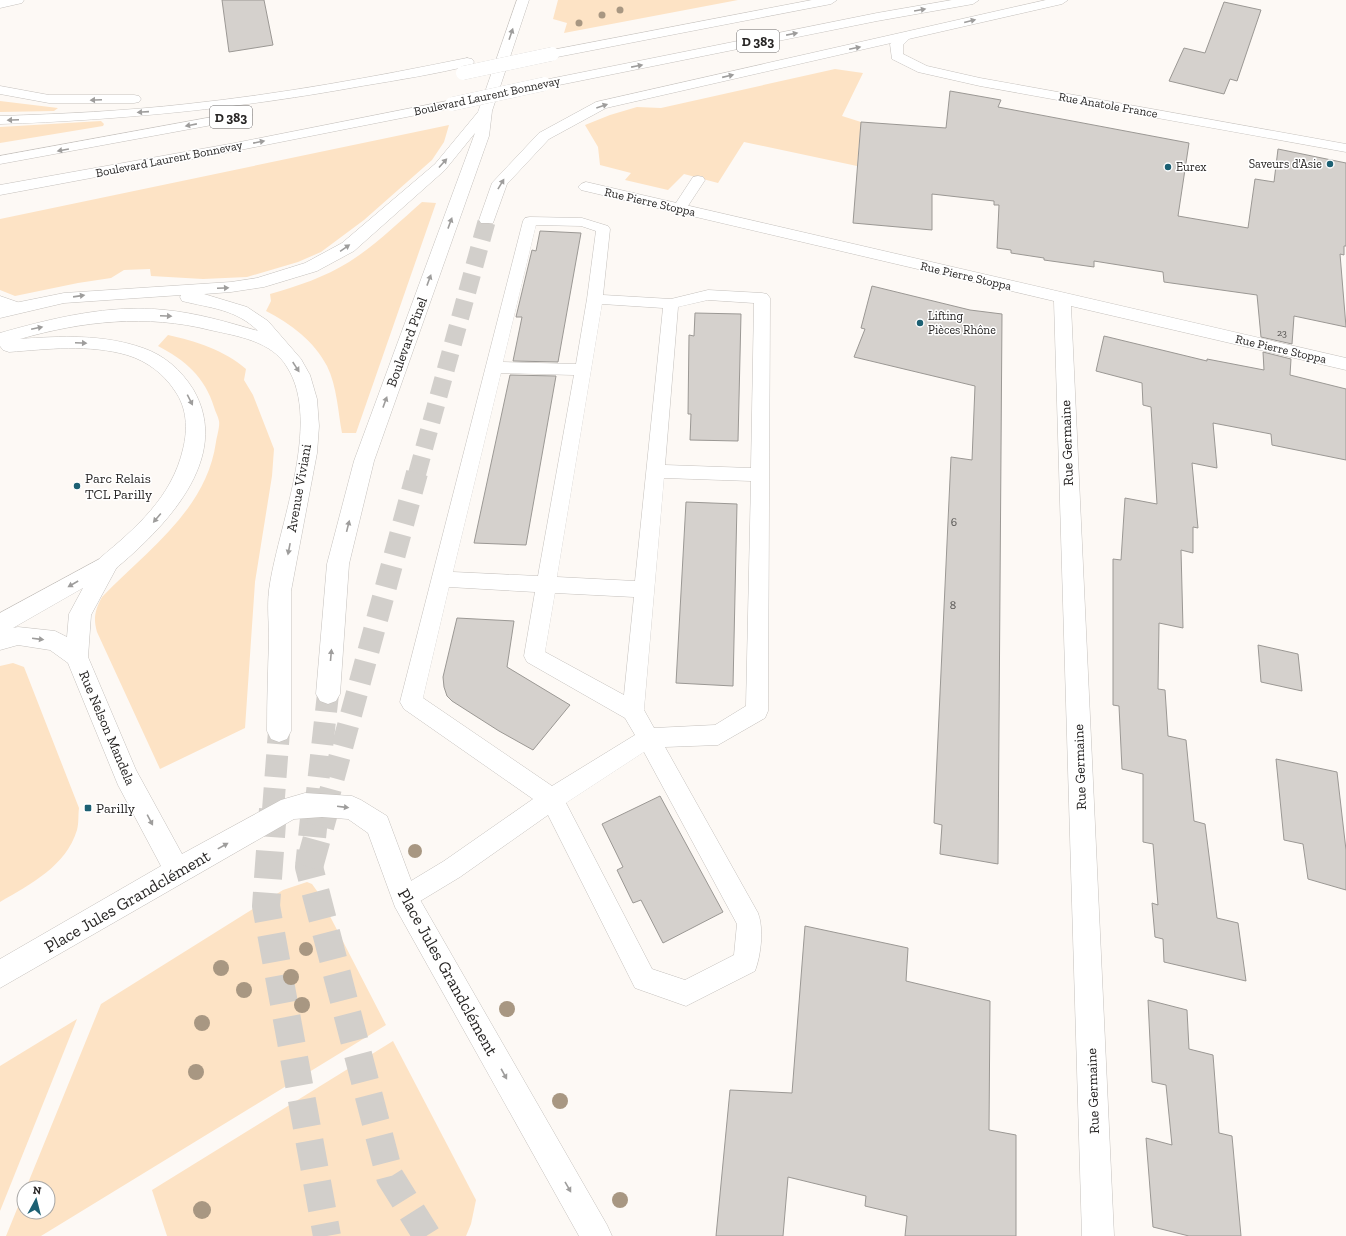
<svg xmlns="http://www.w3.org/2000/svg" width="1346" height="1236" viewBox="0 0 1346 1236" font-family="'Zilla Slab',serif">
  <rect width="100%" height="100%" fill="#fdf9f5"/>
  <g fill="#fde3c5">
    <polygon points="558,0 738,0 564,33 567,23 553,19"/>
    <polygon points="835,69 863,73 842,116 861,122 857,166 744,142 718,183 684,174 668,190 625,180 631,173 600,165 598,147 585,125 610,115 637,107 661,108"/>
    <polygon points="0,101 58,108 54,111 0,112"/>
    <polygon points="101,121 104,124 103,126 0,143 0,127"/>
    <polygon points="449,125 444,142 432,160 364,220 321,252 298,262 247,277 203,279 151,276 150,269 124,270 111,278 78,283 15,296 0,290 0,219"/>
    <path d="M422 202 436 203 356 433H342C338 412 337 386 327 366 314 341 291 324 266 311L271 301 270 294C298 286 325 277 349 262 376 245 399 222 422 202Z"/>
    <path d="M168 335C196 341 224 350 246 369L244 380 253 395 274 449 272 476 255 582 245 728 160 769 97 632C93 618 95 610 102 597 147 550 206 511 216 442 217 436 220 426 219 421 218 416 215 411 214 407 205 377 185 360 158 346Z"/>
    <path d="M13 663 24 667 79 808C78 815 79 823 77 830 66 866 31 884 0 902V666Z"/>
    <polygon points="307,882 312,884 317,891 386,1025 41,1236 6,1236 24,1192 24,1212 48,1212 48,1188 26,1188 101,1004 283,890"/>
    <polygon points="77,1019 0,1211 0,1066"/>
    <polygon points="393,1041 476,1200 471,1224 466,1236 167,1236 152,1190"/>
  </g>
  <g fill="#d5d1cd" stroke="#9b9894">
    <polygon points="222,0 264,0 273,45 229,52"/>
    <polygon points="1224,2 1261,10 1237,81 1230,79 1224,94 1169,81 1184,48 1205,53"/>
    <polygon points="950,91 1001,100 998,107 1189,143 1178,216 1248,228 1255,179 1274,182 1278,149 1346,163 1346,246 1344,246 1344,255 1340,254 1346,327 1294,316 1292,344 1261,337 1257,295 1164,282 1163,272 1094,261 1094,267 1044,260 1044,258 1011,253 1011,250 997,248 999,205 994,205 994,201 932,194 932,230 853,223 861,122 946,128"/>
    <polygon points="540,231 581,233 558,362 513,361 522,317 516,317 532,250 536,251"/>
    <polygon points="872,286 970,310 1002,314 998,864 940,854 942,825 934,823 951,457 972,460 975,386 854,357 865,329 861,328"/>
    <polygon points="695,313 741,314 738,441 690,440 691,414 688,414 689,335 694,336"/>
    <polygon points="1104,336 1207,361 1207,359 1264,370 1263,352 1291,359 1290,375 1346,389 1346,460 1272,445 1271,434 1213,423 1217,468 1192,463 1198,528 1193,527 1193,553 1181,550 1183,628 1159,623 1158,689 1165,690 1168,736 1186,740 1194,821 1205,824 1217,918 1238,923 1246,981 1164,962 1163,939 1155,937 1152,903 1158,905 1153,844 1143,842 1143,774 1122,769 1119,706 1113,705 1113,559 1121,560 1125,498 1157,504 1151,407 1143,405 1142,383 1096,371"/>
    <polygon points="510,375 556,376 526,545 474,543"/>
    <polygon points="686,502 737,504 733,686 676,683"/>
    <polygon points="457,618 514,621 507,667 570,705 533,750 499,731 452,701 447,696 444,687 443,677"/>
    <polygon points="1258,645 1298,654 1302,691 1261,682"/>
    <polygon points="1276,759 1337,772 1346,850 1346,890 1308,879 1303,844 1284,840"/>
    <polygon points="660,796 723,912 663,943 641,900 633,903 617,870 623,867 602,824"/>
    <polygon points="805,926 908,948 906,981 990,1001 989,1130 1016,1135 1016,1236 905,1236 907,1216 865,1206 866,1196 788,1177 783,1236 716,1236 730,1090 792,1093"/>
    <polygon points="1148,1000 1187,1010 1189,1049 1213,1055 1219,1133 1232,1136 1241,1236 1189,1236 1153,1227 1146,1138 1172,1145 1166,1085 1152,1082"/>
  </g>
  <g fill="none" stroke-linecap="round" stroke-linejoin="round">
    <g stroke="#d2cfcb" stroke-width="22" stroke-dasharray="22 11" stroke-linecap="butt">
      <polyline points="273,810 279,731"/>
      <polyline points="315,810 328,694"/>
    </g>
    <g stroke="#d2cfcb" stroke-width="28" stroke-dasharray="28 14" stroke-linecap="butt">
      <polyline points="273,809 266,906 327,1236"/>
      <polyline points="315,809 309,867 390,1177 427,1236"/>
    </g>
    <polyline stroke="#d2cfcb" stroke-width="18" stroke-dasharray="18 9" stroke-linecap="butt" points="417,474 487,220"/>
    <polyline stroke="#d2cfcb" stroke-width="22" stroke-dasharray="22 11" stroke-linecap="butt" points="325,810 417,473"/>
    <polyline stroke="#d2cfcb" stroke-width="28" stroke-dasharray="28 14" stroke-linecap="butt" points="309,867 325,809"/>
    <g stroke="#c5c1bd" stroke-width="1">
      <g id="service">
        <polygon points="698,176 703,177 705,180 686,209 684,212 674,212 672,209 691,180 693,177"/>
        <path d="M530 217 582 218 608 226 610 229 603 295 671 299 708 290 762 293 767 294 770 298 768 711 765 718 718 745 665 747 758 913C764 929 761 955 755 971L686 1006 635 988 548 815 460 877 412 906 404 910 396 906 392 898 396 890 444 861 533 799 404 709 400 702 523 221 525 218ZM536 225 581 226 596 231 587 299 576 364 503 362ZM708 300 754 303 751 468 665 465 678 307ZM602 304 663 308 635 581 557 577ZM501 373 574 375 538 576 453 572ZM664 478 751 481 746 706 715 725 654 728 644 710ZM449 587 535 592 524 656 527 662 625 718 635 735 552 786 423 698ZM555 593 634 597 624 695 545 652ZM644 752 737 924 734 955 685 980 652 969 566 803Z"/>
        <polygon points="0,296 23,304 25,308 23,312 17,313 0,307"/>
      </g>
    </g>
    <g stroke="#c5c1bd" stroke-width="1">
      <g id="minor">
        <polygon points="905,33 911,37 903,45 903,54 927,66 980,78 1346,144 1346,152 980,86 918,72 892,59 890,44 900,34"/>
        <polygon points="586,182 1346,358 1346,370 1071,306 1114,1236 1082,1236 1054,301 581,190 578,187 581,184"/>
        <path d="M107 555 114 558 118 565 91 615 88 657 136 770 182 854 281 800 305 793 352 796 361 800 387 816 415 891 607 1225 612 1236H579L395 907 368 833 348 819 322 817 294 819 0 988V959L161 866 118 785 68 663 50 650 18 645 0 650V613ZM83 588 69 614 67 637 55 631 18 627 13 628Z"/>
      </g>
    </g>
    <g stroke="#c5c1bd" stroke-width="1">
      <path id="primary" d="M517 0H529L492 111 489 136 374 461 349 564 340 694 336 701 328 704 320 701 316 694 327 564 354 461 475 133 445 170 354 251 317 271 264 287 231 292 204 294 247 307 268 321 301 359 310 375 317 399 319 426 317 453 291 591V731L287 739 279 742 271 739 267 731C267 700 268 670 269 639 269 623 267 607 269 590 277 529 323 423 287 367 272 341 237 336 210 330 147 314 82 321 20 339 61 336 103 334 143 348 164 355 181 370 193 389 234 459 163 529 114 570L107 573 100 570 96 564 100 558C136 528 172 497 183 449 188 429 187 408 175 391 164 374 147 361 127 355 89 344 48 349 9 352L3 350 0 346V333C53 318 110 304 165 310 197 313 227 322 258 331 236 309 210 308 182 301L180 297 181 295 64 303 0 318V306L64 293 231 282 257 278 305 263 342 243 435 164 478 112Z"/>
    </g>
    <g stroke="#c5c1bd" stroke-width="1">
      <g id="trunk">
        <polygon points="0,0 24,0 22,3 0,8"/>
        <polygon points="812,0 837,0 831,4 552,58 545,54 552,50"/>
        <polygon points="952,0 979,0 973,4 877,21 544,88 539,87 537,84 539,81 544,80 877,13"/>
        <polygon points="1046,0 1068,0 1062,4 606,108 549,139 507,184 493,223 481,223 479,220 492,183 539,133 596,102"/>
        <path d="M467 58 472 59 474 62 472 65C436 74 398 80 362 86 242 108 122 120 0 124V116C62 114 125 111 187 104 281 94 374 77 467 58Z"/>
        <polygon points="0,86 49,95 134,95 139,96 141,99 139,102 134,103 49,103 0,94"/>
        <polygon points="452,100 457,101 459,104 457,107 235,151 0,195 0,185 235,143"/>
        <polygon points="245,111 250,112 252,115 250,118 0,164 0,156"/>
      </g>
    </g>
    <use href="#service" fill="#fff" fill-rule="evenodd"/>
    <use href="#minor" fill="#fff" fill-rule="evenodd"/>
    <use href="#primary" fill="#fff" fill-rule="evenodd"/>
    <use href="#trunk" fill="#fff" fill-rule="evenodd"/>
    <g stroke="#c5c1bd" stroke-width="14" stroke-linecap="butt">
      <g id="trunk-bridge">
        <polyline points="463,73 552,54"/>
        <polyline points="452,104 544,84"/>
      </g>
    </g>
    <use href="#trunk-bridge" stroke="#fff" stroke-width="14"/>
  </g>
  <g fill="#a89782">
    <circle cx="620" cy="10" r="3.5"/>
    <circle cx="602" cy="15" r="3.5"/>
    <circle cx="579" cy="23" r="3.5"/>
    <circle cx="415" cy="851" r="7"/>
    <circle cx="306" cy="949" r="7"/>
    <circle cx="221" cy="968" r="8"/>
    <circle cx="291" cy="977" r="8"/>
    <circle cx="244" cy="990" r="8"/>
    <circle cx="302" cy="1005" r="8"/>
    <circle cx="507" cy="1009" r="8"/>
    <circle cx="202" cy="1023" r="8"/>
    <circle cx="196" cy="1072" r="8"/>
    <circle cx="560" cy="1101" r="8"/>
    <circle cx="620" cy="1200" r="8"/>
    <circle cx="202" cy="1210" r="9"/>
  </g>
  <defs><path id="oneway-solid" d="M-6-.8H1V-3.2L6.5 0L1 3.2V.8H-6Z"/></defs>
  <g fill="#9e9d9c">
    <use href="#oneway-solid" transform="translate(920 10) rotate(-10)"/>
    <use href="#oneway-solid" transform="translate(970 21) rotate(-14)"/>
    <use href="#oneway-solid" transform="translate(511 34) rotate(-71)"/>
    <use href="#oneway-solid" transform="translate(792 34) rotate(-11)"/>
    <use href="#oneway-solid" transform="translate(855 48) rotate(-12)"/>
    <use href="#oneway-solid" transform="translate(637 66) rotate(-11)"/>
    <use href="#oneway-solid" transform="translate(728 76) rotate(-13)"/>
    <use href="#oneway-solid" transform="translate(96 100) rotate(178)"/>
    <use href="#oneway-solid" transform="translate(602 106) rotate(-19)"/>
    <use href="#oneway-solid" transform="translate(143 112) rotate(176)"/>
    <use href="#oneway-solid" transform="translate(13 120) rotate(178)"/>
    <use href="#oneway-solid" transform="translate(191 125) rotate(169)"/>
    <use href="#oneway-solid" transform="translate(259 142) rotate(-11)"/>
    <use href="#oneway-solid" transform="translate(63 150) rotate(170)"/>
    <use href="#oneway-solid" transform="translate(443 163) rotate(-48)"/>
    <use href="#oneway-solid" transform="translate(501 184) rotate(-59)"/>
    <use href="#oneway-solid" transform="translate(450 223) rotate(-70)"/>
    <use href="#oneway-solid" transform="translate(345 248) rotate(-35)"/>
    <use href="#oneway-solid" transform="translate(429 280) rotate(-70)"/>
    <use href="#oneway-solid" transform="translate(223 288) rotate(-3)"/>
    <use href="#oneway-solid" transform="translate(79 296) rotate(-8)"/>
    <use href="#oneway-solid" transform="translate(166 316) rotate(3)"/>
    <use href="#oneway-solid" transform="translate(37 328) rotate(-12)"/>
    <use href="#oneway-solid" transform="translate(81 343) rotate(2)"/>
    <use href="#oneway-solid" transform="translate(296 367) rotate(57)"/>
    <use href="#oneway-solid" transform="translate(190 400) rotate(63)"/>
    <use href="#oneway-solid" transform="translate(385 402) rotate(-70)"/>
    <use href="#oneway-solid" transform="translate(157 518) rotate(130)"/>
    <use href="#oneway-solid" transform="translate(348 526) rotate(-76)"/>
    <use href="#oneway-solid" transform="translate(289 549) rotate(101)"/>
    <use href="#oneway-solid" transform="translate(73 584) rotate(150)"/>
    <use href="#oneway-solid" transform="translate(38 639) rotate(7)"/>
    <use href="#oneway-solid" transform="translate(331 655) rotate(-85)"/>
    <use href="#oneway-solid" transform="translate(343 807) rotate(7)"/>
    <use href="#oneway-solid" transform="translate(150 820) rotate(62)"/>
    <use href="#oneway-solid" transform="translate(223 846) rotate(-29)"/>
    <use href="#oneway-solid" transform="translate(504 1074) rotate(61)"/>
    <use href="#oneway-solid" transform="translate(568 1187) rotate(60)"/>
  </g>
  <g fill="#1c6073" stroke="#fff" stroke-width="1.5">
    <circle cx="1330" cy="164" r="4"/>
    <circle cx="1168" cy="167" r="4"/>
    <circle cx="920" cy="323" r="4"/>
    <circle cx="77" cy="486" r="4"/>
    <rect x="84" y="804" width="8" height="8" rx="2"/>
  </g>
  <g text-anchor="middle" dominant-baseline="central" stroke-width="3" stroke-linejoin="round" paint-order="stroke">
    <g font-size="10" fill="#52504e">
      <text x="1282" y="333">23</text>
    </g>
    <g font-size="12" fill="#272524" stroke="#fff">
      <text transform="translate(487 96) rotate(-12)">Boulevard Laurent Bonnevay</text>
      <text transform="translate(1108 105) rotate(10)">Rue Anatole France</text>
      <text transform="translate(169 159) rotate(-11)">Boulevard Laurent Bonnevay</text>
      <text transform="translate(650 202) rotate(13)">Rue Pierre Stoppa</text>
      <text transform="translate(966 276) rotate(13)">Rue Pierre Stoppa</text>
      <text transform="translate(1281 349) rotate(13)">Rue Pierre Stoppa</text>
    </g>
    <g font-size="12" fill="#272524" stroke="#fff" text-anchor="start">
      <text x="1322" y="164" text-anchor="end">Saveurs d'Asie</text>
      <text x="1176" y="167">Eurex</text>
      <text x="928" y="316">Lifting<tspan x="928" dy="14">Pièces Rhône</tspan></text>
    </g>
    <g font-size="12" fill="#52504e">
      <text x="954" y="522">6</text>
      <text x="953" y="605">8</text>
    </g>
    <g fill="#fff" stroke="#686666" stroke-width="1">
      <rect x="737" y="30" width="42" height="22" rx="3"/>
      <rect x="210" y="106" width="42" height="22" rx="3"/>
    </g>
    <g font-size="13" font-weight="bold" fill="#272524">
      <text x="758" y="41">D 383</text>
      <text x="231" y="117">D 383</text>
    </g>
    <g font-size="14" fill="#272524" stroke="#fff">
      <text transform="translate(407 342) rotate(-70)">Boulevard Pinel</text>
      <text transform="translate(1067 443) rotate(-92)">Rue Germaine</text>
      <text transform="translate(299 488) rotate(-80)">Avenue Viviani</text>
      <text transform="translate(107 728) rotate(67)">Rue Nelson Mandela</text>
      <text transform="translate(1080 767) rotate(-92)">Rue Germaine</text>
      <text transform="translate(1093 1091) rotate(-92)">Rue Germaine</text>
    </g>
    <g font-size="14" fill="#272524" stroke="#fff" text-anchor="start">
      <text x="85" y="478">Parc Relais<tspan x="85" dy="16">TCL Parilly</tspan></text>
      <text x="96" y="808">Parilly</text>
    </g>
    <g font-size="17" fill="#272524" stroke="#fff">
      <text transform="translate(127 901) rotate(-30)">Place Jules Grandclément</text>
      <text transform="translate(448 972) rotate(61)">Place Jules Grandclément</text>
    </g>
  </g>
  <g transform="translate(36 1200) rotate(7)"><circle r="19" fill="#ffffff" stroke="#a9a8a7"/>
  <path d="M0-3L7 15L0 10L-7 15Z" fill="#1c6073"/>
  <text y="-6" font-size="11" font-weight="bold" text-anchor="middle" fill="#272524">N</text>
  </g>
</svg>
